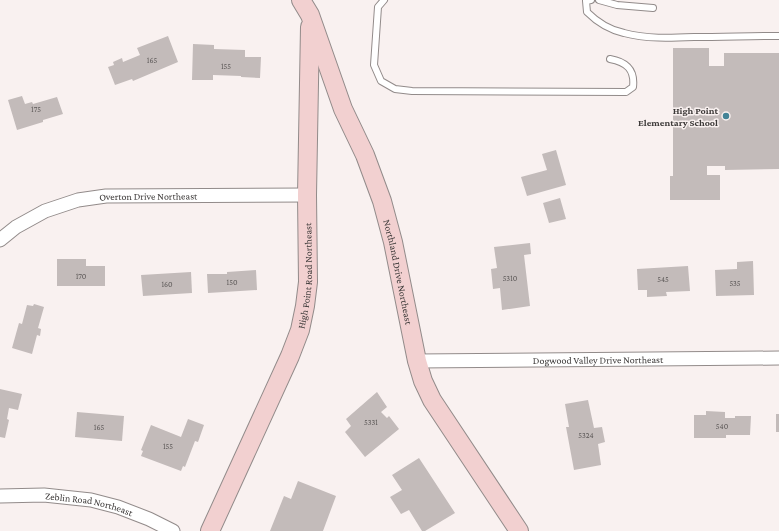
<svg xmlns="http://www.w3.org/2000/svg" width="779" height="531" viewBox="0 0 779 531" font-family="'Crimson Pro',serif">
  <rect width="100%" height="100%" fill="#f9f1f0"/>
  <g fill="#c3bbba">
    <polygon points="168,36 178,62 133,81 132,79 115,85 108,67 114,65 113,62 122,58 123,62 140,55 137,48"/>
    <polygon points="193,44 214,45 214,49 245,50 245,57 261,57 260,78 241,77 241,76 213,75 213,80 192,80"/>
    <polygon points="673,48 709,48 709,66 724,66 724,53 779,53 779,169 725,170 725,166 707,166 707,175 720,175 720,200 670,200 670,176 673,176"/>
    <polygon points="22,96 25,104 32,102 33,104 57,97 63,114 43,120 43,122 17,130 8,100"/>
    <polygon points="556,150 566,185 527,196 521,177 547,170 542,154"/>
    <polygon points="560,198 566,219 549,223 543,203"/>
    <polygon points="530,243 531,254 524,255 530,306 502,310 500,288 493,289 491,269 497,268 494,247"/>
    <polygon points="57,259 86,259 86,266 105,266 105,286 57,286"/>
    <polygon points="753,261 754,295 716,296 715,270 737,269 737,262"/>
    <polygon points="688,266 690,291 666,292 667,296 647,297 647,290 638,290 637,269"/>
    <polygon points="256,270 257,290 208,293 207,274 227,274 227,272"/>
    <polygon points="191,272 192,293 143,296 141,275"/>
    <polygon points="34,304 44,307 38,328 41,329 40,336 37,335 32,354 12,348 19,323 22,324 27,305 33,306"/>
    <polygon points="0,389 22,394 18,410 9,408 7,419 9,420 5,438 0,437"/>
    <polygon points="377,392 387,407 381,412 387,418 389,416 399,429 365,457 345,432 351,426 346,419"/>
    <polygon points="588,400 594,428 602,427 605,442 598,444 601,465 574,470 566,427 569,427 565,404"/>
    <polygon points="706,411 725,412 725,418 735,418 735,416 751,416 750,435 726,435 726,438 694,438 694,415 706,415"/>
    <polygon points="77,412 124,416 122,441 75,437"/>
    <rect x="776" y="414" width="3" height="18"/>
    <polygon points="188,419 204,425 198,442 195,441 185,467 183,466 181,471 141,456 143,451 141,450 151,425 181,437"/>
    <polygon points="419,458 455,513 425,531 422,531 409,510 401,514 390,497 402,490 392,475"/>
    <polygon points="298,481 336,496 323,531 270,531 284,496 291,499"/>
  </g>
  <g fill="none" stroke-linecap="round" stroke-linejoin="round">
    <g stroke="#928b8a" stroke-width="8">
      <g id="lane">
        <path d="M384 0 378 7 374 65 381 81 395 89 412 91 626 92 633 87C635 70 627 62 610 59"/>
        <path d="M591 0 586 1 587 12C597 22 610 30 624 33 646 39 670 38 694 37 722 37 751 36 779 36"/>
        <polyline points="599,0 617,5 653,8"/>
      </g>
    </g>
    <g stroke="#928b8a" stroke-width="15">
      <g id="street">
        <path id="s1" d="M0 240 16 227 45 211 78 200 106 196 307 195"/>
        <path id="s2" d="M417 361 779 358"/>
        <path id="s3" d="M0 496 44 495 91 500 118 507 149 519 173 531"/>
      </g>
    </g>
    <g stroke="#928b8a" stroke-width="20">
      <g id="secondary">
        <path id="s4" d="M301 0 310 15 343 109 365 155 382 201 393 242 417 361 423 381 432 400 519 531"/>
        <path id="s5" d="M210 531 290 356 300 330 305 306 308 282 307 195 310 27"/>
      </g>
    </g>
    <use href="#lane" stroke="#fff" stroke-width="6"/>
    <use href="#street" stroke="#fff" stroke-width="13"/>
    <use href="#secondary" stroke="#f2d0d0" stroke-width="18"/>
  </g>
  <circle fill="#428396" stroke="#f9f1f0" stroke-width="1.5" cx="726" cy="116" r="4"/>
  <g text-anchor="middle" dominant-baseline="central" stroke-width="3" stroke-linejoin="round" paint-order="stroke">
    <g font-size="8" fill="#5d5958">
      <text x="152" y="60">165</text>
      <text x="226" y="66">155</text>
      <text x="36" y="109">175</text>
      <text x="81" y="276">170</text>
      <text x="510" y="278">5310</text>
      <text x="663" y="279">545</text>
      <text x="232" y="282">150</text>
      <text x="735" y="283">535</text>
      <text x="167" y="284">160</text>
      <text x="371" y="422">5331</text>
      <text x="722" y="426">540</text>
      <text x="99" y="427">165</text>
      <text x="586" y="435">5324</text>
      <text x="168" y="446">155</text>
    </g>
    <g font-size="10" font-weight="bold" fill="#3b3837" stroke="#f9f1f0" text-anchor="end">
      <text x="718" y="110">High Point<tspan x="718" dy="12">Elementary School</tspan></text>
    </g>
    <g font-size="10" fill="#3b3837" stroke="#f9f1f0">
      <text stroke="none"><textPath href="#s1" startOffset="159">Overton Drive Northeast</textPath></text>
      <text stroke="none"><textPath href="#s4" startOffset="290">Northland Drive Northeast</textPath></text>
      <text stroke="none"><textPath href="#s5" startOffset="275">High Point Road Northeast</textPath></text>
      <text stroke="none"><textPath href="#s2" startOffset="181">Dogwood Valley Drive Northeast</textPath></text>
      <text stroke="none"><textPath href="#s3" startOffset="90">Zeblin Road Northeast</textPath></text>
    </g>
  </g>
</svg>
